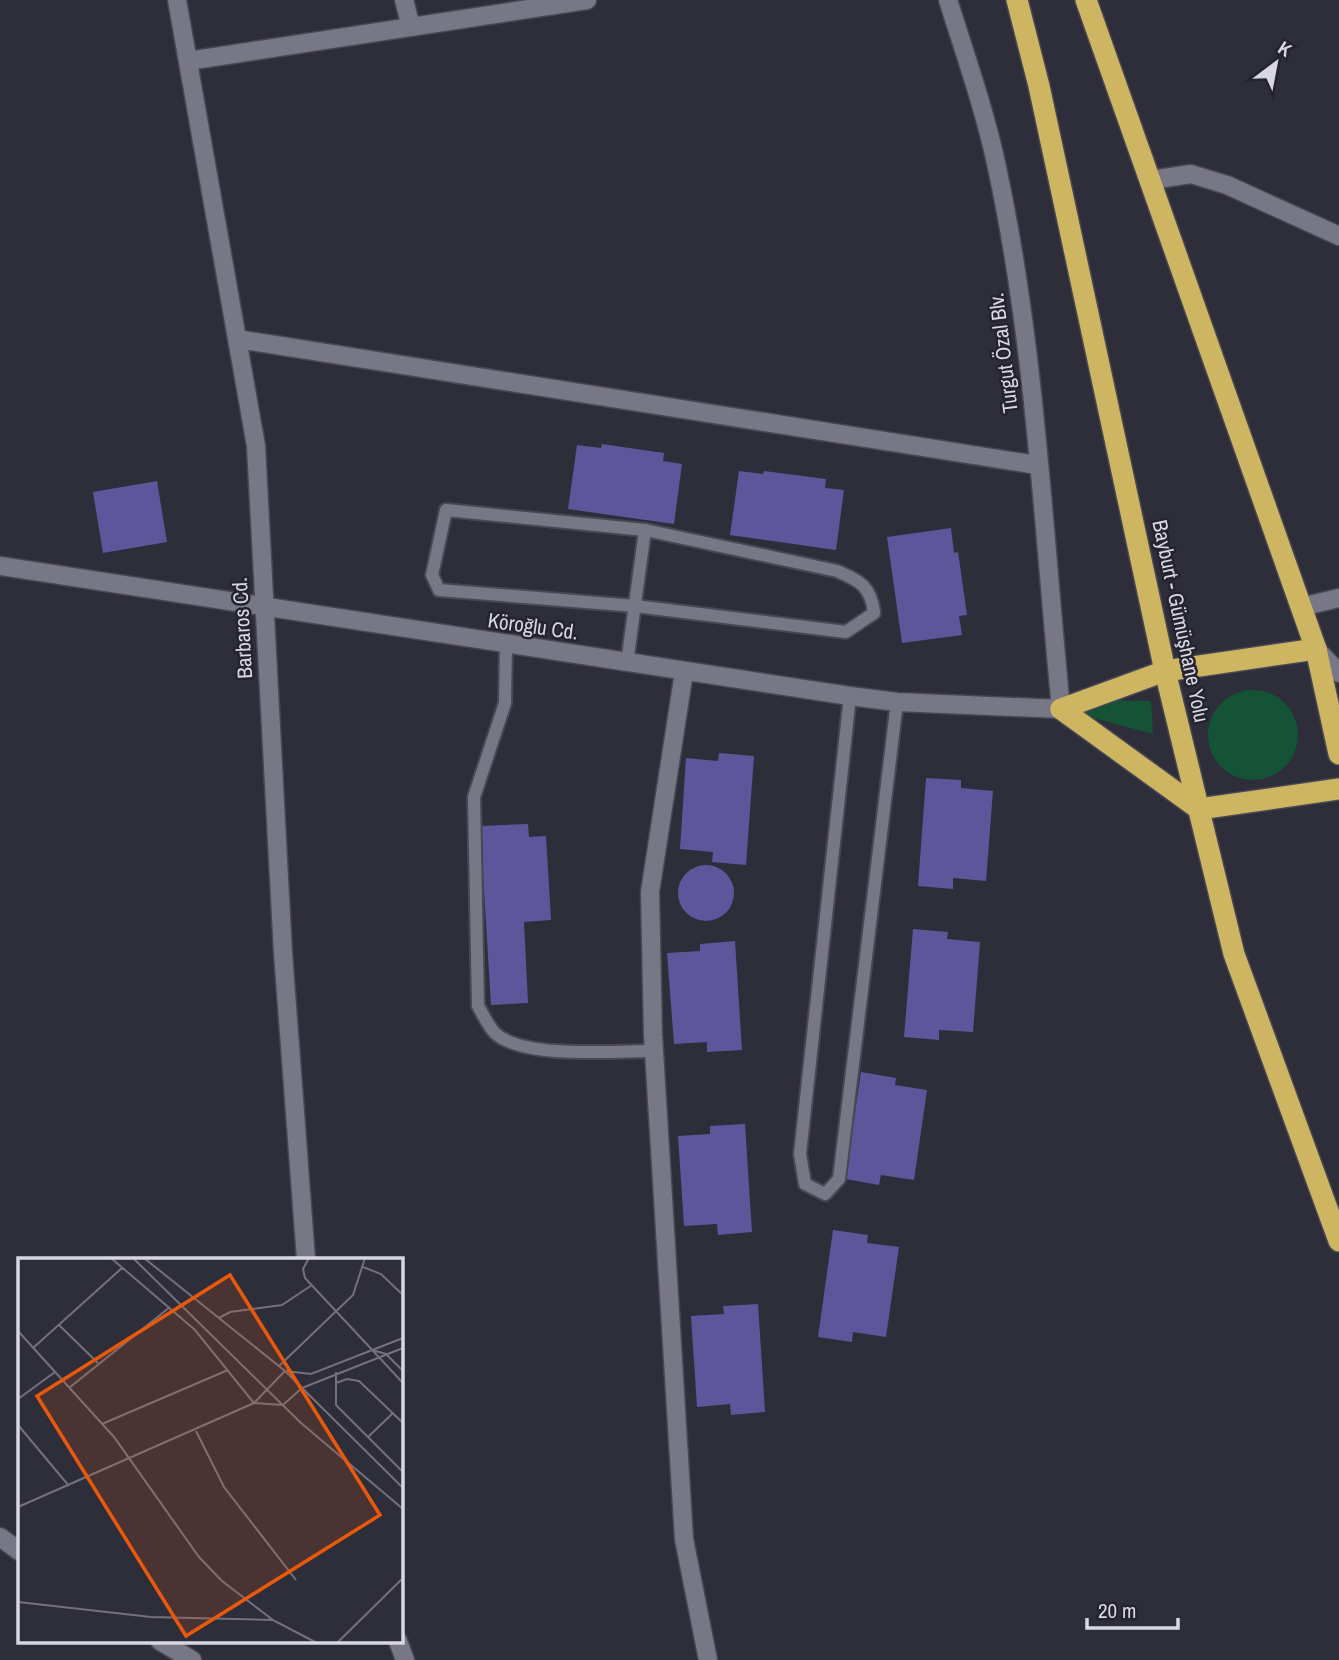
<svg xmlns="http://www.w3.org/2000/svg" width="1339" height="1660" viewBox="0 0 1339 1660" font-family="'Archivo Narrow',sans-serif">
  <rect width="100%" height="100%" fill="#2e2d3a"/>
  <g fill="#145335">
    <circle cx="1253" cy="735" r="45"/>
    <polygon points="1088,700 1151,701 1153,734 1086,716"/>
  </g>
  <g fill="#5e569a">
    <polygon points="602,444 664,453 663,461 682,464 674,524 568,509 577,445 601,448"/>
    <polygon points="739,471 763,474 764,471 826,479 825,488 844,490 836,550 730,535"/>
    <polygon points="157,481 167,542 103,553 93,492"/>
    <polygon points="951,528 954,553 958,552 967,615 959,616 962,635 902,643 887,537"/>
    <polygon points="719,753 754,756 746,865 712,862 713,852 680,849 686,758 718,761"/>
    <polygon points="926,778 961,780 961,788 993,791 986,881 953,878 953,889 918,886"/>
    <polygon points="528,824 529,837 546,836 551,920 524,922 528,1003 491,1005 480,826"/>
    <circle cx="706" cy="893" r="28"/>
    <polygon points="913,929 948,932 947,939 980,942 973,1032 939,1030 939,1040 904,1037"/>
    <polygon points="735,941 742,1050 707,1052 707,1042 674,1044 667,953 700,951 700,944"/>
    <polygon points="861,1072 896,1078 895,1085 927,1090 914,1180 881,1175 879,1185 845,1179"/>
    <polygon points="745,1124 752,1232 718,1235 717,1224 684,1226 678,1136 710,1134 710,1126"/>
    <polygon points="833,1230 868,1235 867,1243 899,1247 886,1337 853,1332 852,1342 818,1337"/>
    <polygon points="758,1304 765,1412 731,1415 730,1404 697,1407 691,1316 724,1314 723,1306"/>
  </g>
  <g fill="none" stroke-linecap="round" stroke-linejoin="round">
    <g stroke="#484853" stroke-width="16">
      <g id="lane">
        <path d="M446 510 645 530 837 571C860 581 871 586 874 613L846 632 635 606 439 590 432 575Z"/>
        <path d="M506 645 505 703 474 797 478 1006C483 1014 489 1028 496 1034 525 1059 616 1051 653 1051"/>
        <polyline points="627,663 645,530"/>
        <polyline points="850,696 800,1154 805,1184 825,1194 839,1179 897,702"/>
      </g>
    </g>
    <g stroke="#484853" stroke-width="21">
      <g id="street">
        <polyline points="177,0 256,446 283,953 306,1259"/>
        <polyline points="404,0 411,27"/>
        <polyline points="188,61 587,0"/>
        <polyline points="1151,180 1191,174 1227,185 1339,236"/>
        <polyline points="237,339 1037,465"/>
        <path d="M0 566 850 696 897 702 1061 709C1043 527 1035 341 996 163 984 108 965 54 948 0"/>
        <polyline points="1301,607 1339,598"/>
        <polyline points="684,672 650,892 653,1035 684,1539 708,1660"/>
        <polyline points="398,1641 405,1660"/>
      </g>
    </g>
    <g stroke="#484853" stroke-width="21">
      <g id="secondary">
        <polyline points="1316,649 1339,673"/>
        <polyline points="0,1537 19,1551"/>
        <polyline points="160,1641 192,1660"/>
      </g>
    </g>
    <g stroke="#484853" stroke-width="24">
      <g id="highway">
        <polyline points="1017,0 1039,86 1165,671 1234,954 1339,1241"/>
        <polyline points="1086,0 1316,649 1339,754"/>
        <polyline points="1061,709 1199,809 1339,789"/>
        <polyline points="1061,709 1165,671 1316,649"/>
      </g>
    </g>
    <use href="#lane" stroke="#787786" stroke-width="12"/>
    <use href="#street" stroke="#787786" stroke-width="18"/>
    <use href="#secondary" stroke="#787786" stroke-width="18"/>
    <use href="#highway" stroke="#cdb562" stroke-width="21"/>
  </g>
  <g text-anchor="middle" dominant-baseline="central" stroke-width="5" stroke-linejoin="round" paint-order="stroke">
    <g font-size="21" fill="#d8d8e0" stroke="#242330">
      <text transform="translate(1003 353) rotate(-97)">Turgut Özal Blv.</text>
      <text transform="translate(1181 621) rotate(78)">Bayburt - Gümüşhane Yolu</text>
      <text transform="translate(533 626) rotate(8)">Köroğlu Cd.</text>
      <text transform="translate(242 628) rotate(-93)">Barbaros Cd.</text>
    </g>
  </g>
  <g transform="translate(18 1258)">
    <rect width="385" height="385" fill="#2e2d3a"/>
    <path fill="none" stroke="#72717c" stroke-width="2" d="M115 0 283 165 385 251M126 0 267 113 385 230M291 0 285 11 287 20 385 125M345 9 363 16 385 37M201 60 212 54 264 47 294 27M41 67 80 105M0 73 96 179 181 299 204 323 255 362M15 90 104 10M354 92 368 96 385 113M261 108 335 37 347 0M267 113 293 116 385 80M318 114V147L385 214M318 125 329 121 341 123 385 165M51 130 152 49M284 130 385 90M0 141 37 114M236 145 265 147 284 130M236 145 267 113M84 166 210 112M0 167 51 228M178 173 206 229 278 322M350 179 375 155M0 249 236 145 177 72 93 0M0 344 133 359 255 362 299 385M319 385 385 320"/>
    <path fill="#e8590c" fill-opacity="0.15" stroke="#e8590c" stroke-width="3.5" d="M212 17 362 257 168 378 19 138Z"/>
    <rect width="385" height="385" fill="none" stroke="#d8d8e0" stroke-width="3.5"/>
  </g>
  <g transform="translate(1276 63) rotate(32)" stroke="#242330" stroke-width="5" paint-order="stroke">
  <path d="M0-5L12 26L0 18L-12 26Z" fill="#d8d8e0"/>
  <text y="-10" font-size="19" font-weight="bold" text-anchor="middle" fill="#d8d8e0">K</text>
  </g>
  <path d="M1087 1618v10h91v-10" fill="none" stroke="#d8d8e0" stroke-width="3.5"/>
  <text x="1098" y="1618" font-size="21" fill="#d8d8e0" stroke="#242330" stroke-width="5" paint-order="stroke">20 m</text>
</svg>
